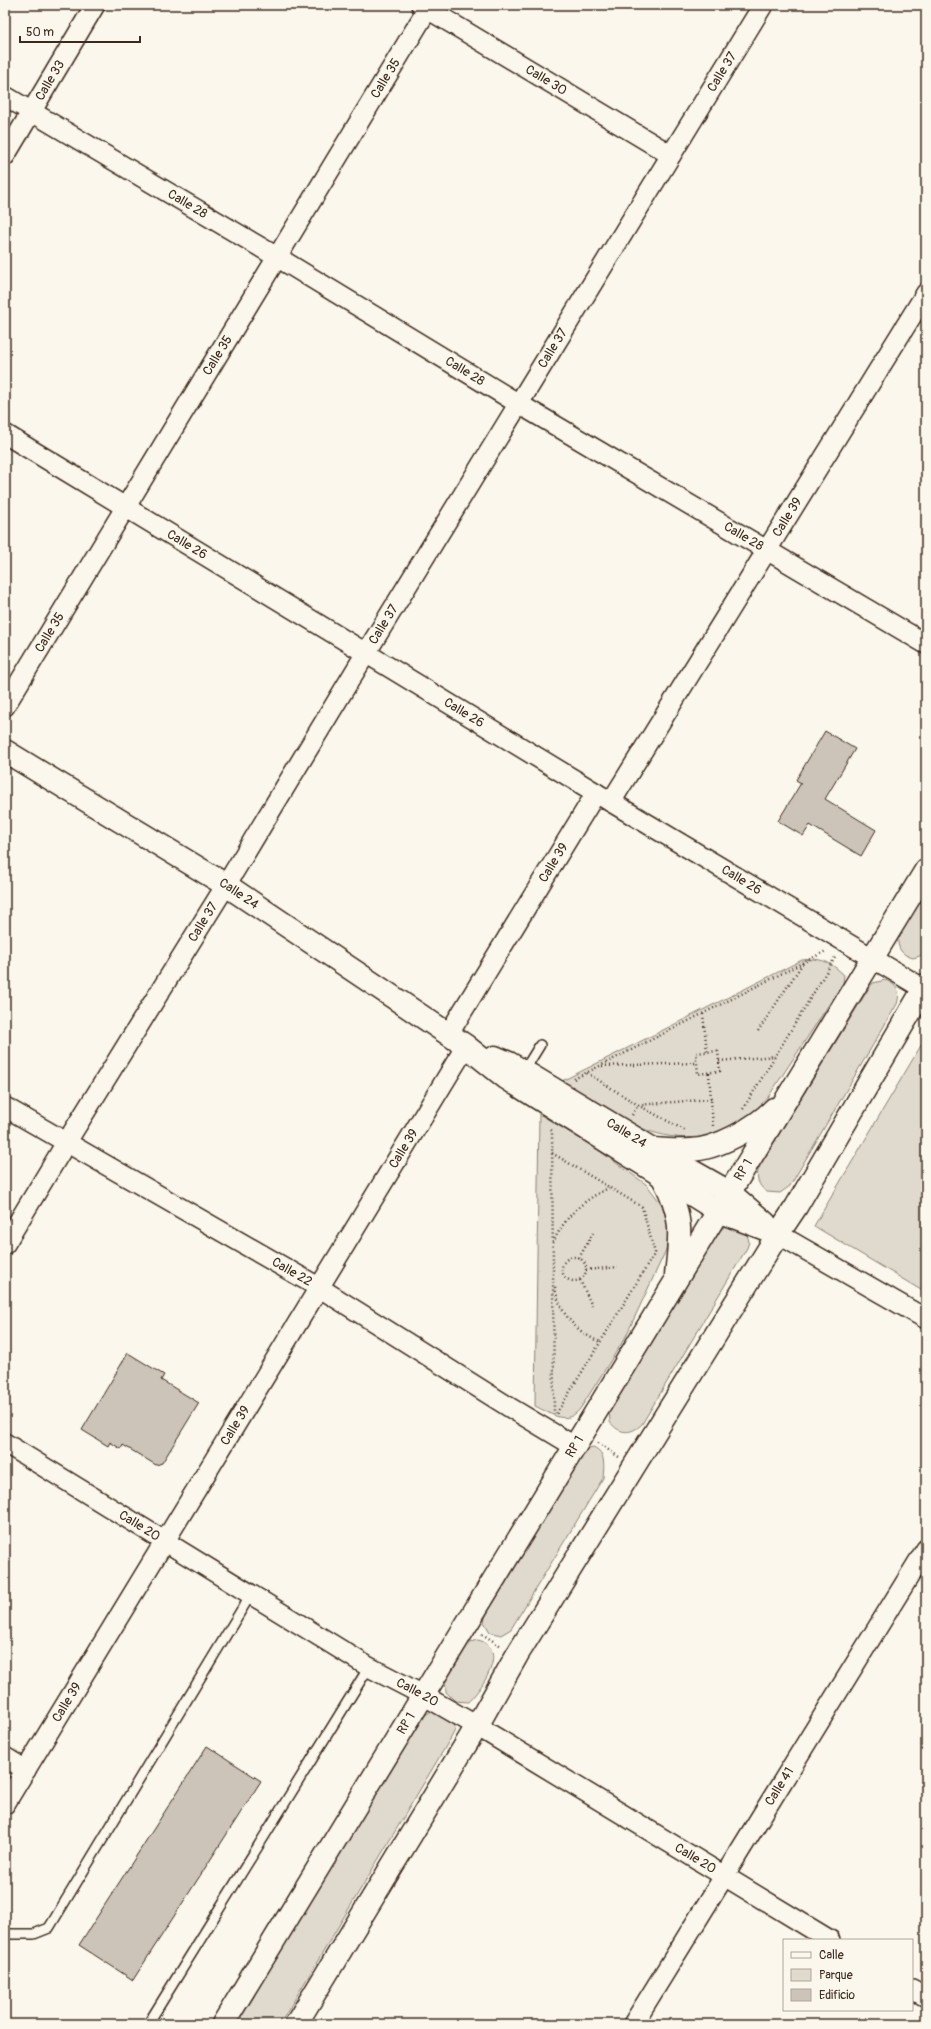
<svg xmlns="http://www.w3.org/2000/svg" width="931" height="2029" viewBox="0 0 931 2029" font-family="Pangolin,sans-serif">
  <rect width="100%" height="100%" fill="#fbf7ec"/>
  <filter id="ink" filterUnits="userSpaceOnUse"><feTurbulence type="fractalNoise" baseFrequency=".025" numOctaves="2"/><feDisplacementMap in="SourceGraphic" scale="8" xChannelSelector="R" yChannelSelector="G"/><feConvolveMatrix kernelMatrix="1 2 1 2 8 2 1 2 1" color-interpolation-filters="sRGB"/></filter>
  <g filter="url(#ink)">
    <g fill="#dfd9ce" stroke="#8d8276">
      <path d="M926 888V954L913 958C902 955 897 949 898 937Z"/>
      <path d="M814 959C829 961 833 965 844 975L843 983 759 1111C684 1166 628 1126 562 1081L802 960Z"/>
      <path d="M885 980C897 984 901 992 897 1004L790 1186 780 1193 767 1192C757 1185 755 1176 760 1165L869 988 873 983Z"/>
      <polygon points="926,1037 926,1293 814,1226"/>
      <path d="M539 1114 590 1144 647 1185 662 1205 669 1229 666 1250 625 1338 580 1409C566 1426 552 1414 535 1406Z"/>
      <path d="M728 1224 746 1230 749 1242 747 1248 642 1424C631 1435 619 1434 610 1422L609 1409 718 1232Z"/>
      <path d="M593 1447C606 1452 604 1466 603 1478L511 1629 501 1635 490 1632 484 1622 487 1611 577 1455 581 1450Z"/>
      <path d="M478 1640C510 1648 482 1689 468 1702L455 1701 446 1692 445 1678 466 1643Z"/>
      <polygon points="433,1710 454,1719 455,1730 452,1736 280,2024 237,2024 424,1716"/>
    </g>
    <g fill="#ccc4b9" stroke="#3b2a1e">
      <polygon points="825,731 855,749 825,799 876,830 861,856 810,825 803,836 778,821 801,783 796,780"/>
      <polygon points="128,1353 164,1375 161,1380 199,1403 162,1463 156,1465 123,1445 121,1449 110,1442 108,1446 82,1430"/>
      <polygon points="207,1746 261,1781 133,1980 79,1945"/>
    </g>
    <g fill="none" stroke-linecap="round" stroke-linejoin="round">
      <g stroke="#3b2a1e" stroke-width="12">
        <g id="service">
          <polyline points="524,1071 540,1045"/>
          <polyline points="5,1934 34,1934 49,1928 251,1594"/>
          <polyline points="148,2024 369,1667"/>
        </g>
      </g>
      <g stroke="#3b2a1e" stroke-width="22">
        <g id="minor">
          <path id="s1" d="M421 5 671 155"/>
          <path id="s2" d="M5 96 277 257 519 404 926 644"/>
          <path id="s3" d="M5 156 95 5"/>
          <path id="s4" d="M5 434 611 802 924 989"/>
          <path id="s5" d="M5 706 430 5"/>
          <path id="s6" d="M611 802 926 293"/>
          <path id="s7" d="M448 1035 596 793"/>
          <path id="s8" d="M5 1107 320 1288 509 1407 574 1446"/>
          <polyline points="778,1234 926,1319"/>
          <path id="s9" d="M5 1244 66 1143 226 885 366 653 763 5"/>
          <path id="s10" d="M5 1443 369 1667 423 1695 477 1726 830 1940"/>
          <polyline points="5,1757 26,1770"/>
          <path id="s11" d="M5 1804 466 1046"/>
          <polyline points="912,1989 926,1997"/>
          <path id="s12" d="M633 2024 926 1549"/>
        </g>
      </g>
      <g stroke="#3b2a1e" stroke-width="25">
        <g id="tertiary">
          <path id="s13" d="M5 751 226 885 466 1046 506 1078 662 1176 718 1211 778 1234"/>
          <path id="s14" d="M495 1057 509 1063 530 1075 653 1149 729 1192 765 1223"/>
        </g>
      </g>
      <g stroke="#3b2a1e" stroke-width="25">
        <g id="primary">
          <path d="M653 1149C665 1150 678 1151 691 1150 717 1149 755 1128 774 1109"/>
          <path d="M662 1176C683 1214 681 1233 676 1275"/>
          <path id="s15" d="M223 2024 926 870"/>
          <polyline points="296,2024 477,1726 517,1655 778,1234 796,1207 926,985"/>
        </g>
      </g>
      <g stroke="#3b2a1e" stroke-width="2.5" stroke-dasharray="1 3" stroke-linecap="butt">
        <polyline points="703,1014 707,1052"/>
        <polyline points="758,1031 803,963"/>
        <polygon points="718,1051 720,1071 698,1074 696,1053"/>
        <polyline points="719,1061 775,1056"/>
        <polyline points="602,1066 697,1063"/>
        <polyline points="587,1073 638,1105 686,1131"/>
        <polyline points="709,1073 713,1126"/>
        <polyline points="574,1079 826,951"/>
        <polyline points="743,1109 836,956"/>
        <polyline points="632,1115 638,1105 711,1099"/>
        <polyline points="551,1130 552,1131 554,1414"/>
        <polyline points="552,1153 642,1207 655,1253 555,1416"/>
        <path d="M553 1243C565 1216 583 1200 609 1188"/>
        <circle cx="574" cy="1269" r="12"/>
        <polyline points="579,1258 593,1233"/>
        <polyline points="586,1270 618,1267"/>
        <polyline points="580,1280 592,1306"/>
        <path d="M555 1287C559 1313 576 1332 600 1342"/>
        <polyline points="598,1443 619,1457"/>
        <polyline points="482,1634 501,1646"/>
      </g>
      <use href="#service" stroke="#fbf7ec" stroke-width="9"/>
      <use href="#minor" stroke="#fbf7ec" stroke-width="19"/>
      <use href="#tertiary" stroke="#fbf7ec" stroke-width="22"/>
      <use href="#primary" stroke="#fbf7ec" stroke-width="22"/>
    </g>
  </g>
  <g text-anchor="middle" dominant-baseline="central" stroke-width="3.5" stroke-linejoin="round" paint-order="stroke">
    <g font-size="13" fill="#3b2a1e" stroke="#fbf7ec">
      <text stroke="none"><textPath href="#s9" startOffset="1374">Calle 37</textPath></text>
      <text stroke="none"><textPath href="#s5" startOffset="734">Calle 35</textPath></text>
      <text stroke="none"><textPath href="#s1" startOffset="146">Calle 30</textPath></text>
      <text stroke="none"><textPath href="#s3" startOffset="88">Calle 33</textPath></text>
      <text stroke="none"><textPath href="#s2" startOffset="212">Calle 28</textPath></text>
      <text stroke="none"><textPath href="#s9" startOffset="1050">Calle 37</textPath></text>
      <text stroke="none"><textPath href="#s5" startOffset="410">Calle 35</textPath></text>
      <text stroke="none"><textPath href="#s2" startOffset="536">Calle 28</textPath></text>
      <text stroke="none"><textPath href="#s6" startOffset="335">Calle 39</textPath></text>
      <text stroke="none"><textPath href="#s2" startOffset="860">Calle 28</textPath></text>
      <text stroke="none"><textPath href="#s4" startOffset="213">Calle 26</textPath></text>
      <text stroke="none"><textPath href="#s9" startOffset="726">Calle 37</textPath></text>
      <text stroke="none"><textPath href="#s5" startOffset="86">Calle 35</textPath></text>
      <text stroke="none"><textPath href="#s4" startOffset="537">Calle 26</textPath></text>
      <text stroke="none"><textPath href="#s7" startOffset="202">Calle 39</textPath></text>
      <text stroke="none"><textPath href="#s4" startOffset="861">Calle 26</textPath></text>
      <text stroke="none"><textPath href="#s13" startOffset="274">Calle 24</textPath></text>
      <text stroke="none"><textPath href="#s9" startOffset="378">Calle 37</textPath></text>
      <text stroke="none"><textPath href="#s14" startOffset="152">Calle 24</textPath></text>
      <text stroke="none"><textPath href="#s11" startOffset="767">Calle 39</textPath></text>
      <text stroke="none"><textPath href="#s15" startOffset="1000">RP 1</textPath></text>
      <text stroke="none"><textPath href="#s8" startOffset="331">Calle 22</textPath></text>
      <text stroke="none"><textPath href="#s11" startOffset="443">Calle 39</textPath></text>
      <text stroke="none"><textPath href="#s15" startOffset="676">RP 1</textPath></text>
      <text stroke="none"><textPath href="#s10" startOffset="158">Calle 20</textPath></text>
      <text stroke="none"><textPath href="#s10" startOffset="482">Calle 20</textPath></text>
      <text stroke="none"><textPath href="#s11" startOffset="119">Calle 39</textPath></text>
      <text stroke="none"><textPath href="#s15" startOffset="352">RP 1</textPath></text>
      <text stroke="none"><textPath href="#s12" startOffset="279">Calle 41</textPath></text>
      <text stroke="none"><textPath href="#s10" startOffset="806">Calle 20</textPath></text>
    </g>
  </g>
  <rect width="931" height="2029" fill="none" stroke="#fbf7ec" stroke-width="20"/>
  <rect x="10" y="10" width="911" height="2009" fill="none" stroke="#3b2a1e" stroke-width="1.5" filter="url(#ink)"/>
  <rect x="783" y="1939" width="130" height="72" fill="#fbf7ec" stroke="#aea59a"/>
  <rect x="791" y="1952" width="20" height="6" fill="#fbf7ec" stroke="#aea59a"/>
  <text x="819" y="1959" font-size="12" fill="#3b2a1e">Calle</text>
  <rect x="791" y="1969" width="20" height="12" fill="#dfd9ce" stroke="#aea59a"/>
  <text x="819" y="1979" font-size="12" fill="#3b2a1e">Parque</text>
  <rect x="791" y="1989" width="20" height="12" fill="#ccc4b9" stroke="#aea59a"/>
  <text x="819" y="1999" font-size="12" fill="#3b2a1e">Edificio</text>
  <path d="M20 36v6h120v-6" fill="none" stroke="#3b2a1e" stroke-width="2"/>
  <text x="26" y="36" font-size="12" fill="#3b2a1e" stroke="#fbf7ec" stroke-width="3" paint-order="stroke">50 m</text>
</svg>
